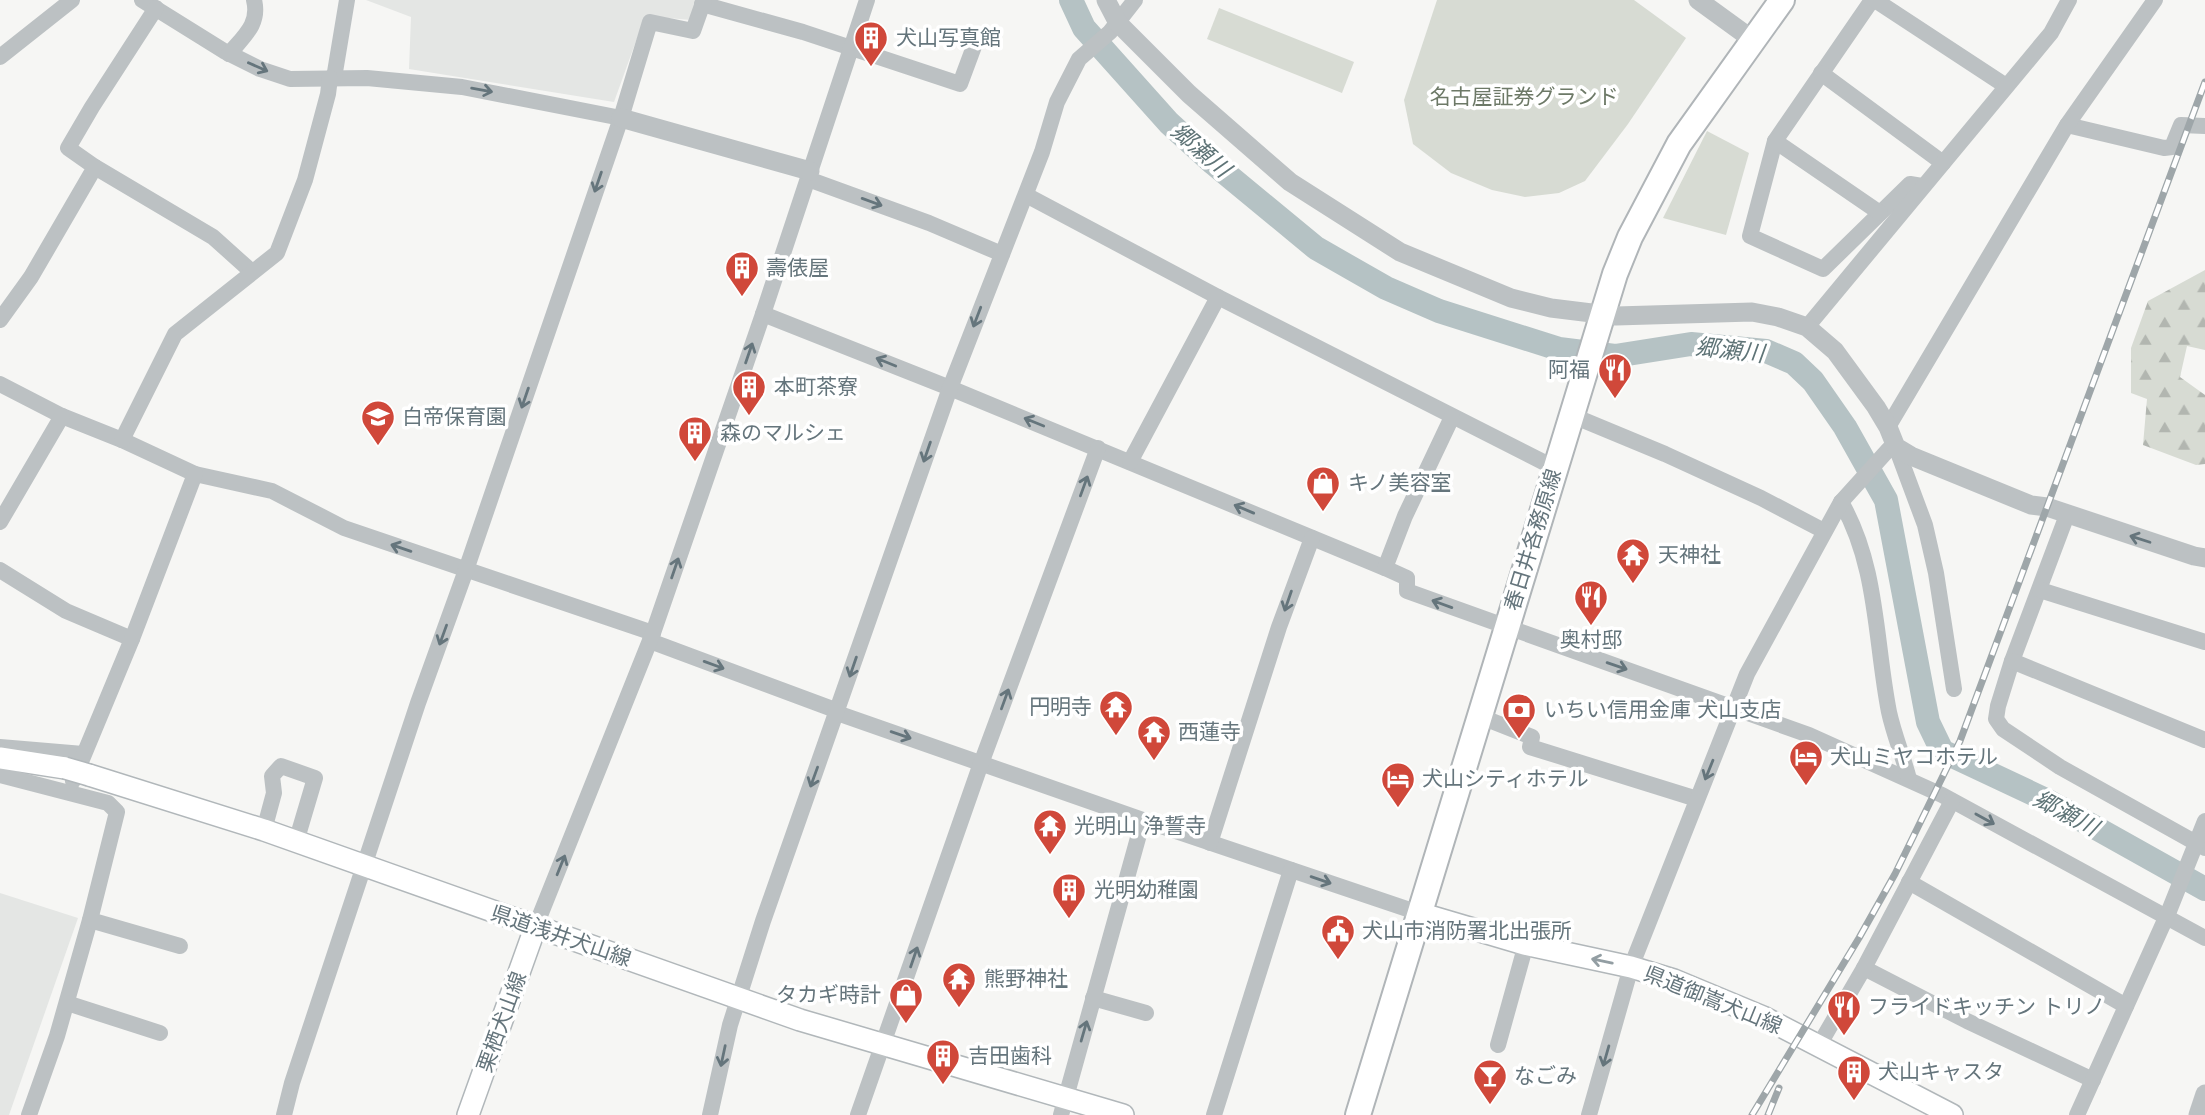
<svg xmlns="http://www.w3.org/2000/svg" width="2205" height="1115" viewBox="0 0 2205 1115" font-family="Jost,'Noto Sans JP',sans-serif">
  <defs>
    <pattern id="forest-firs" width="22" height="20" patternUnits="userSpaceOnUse" patternTransform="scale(1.75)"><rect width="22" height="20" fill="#d7dbd3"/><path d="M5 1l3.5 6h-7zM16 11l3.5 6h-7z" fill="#b2b6b0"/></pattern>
  </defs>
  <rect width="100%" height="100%" fill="#f6f6f4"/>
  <g fill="#e4e6e4">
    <polygon points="366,0 697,0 691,20 645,16 614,102 409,69 411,17"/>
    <polygon points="0,893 78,918 9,1115 0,1115"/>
  </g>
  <g fill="#d7dbd3">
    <polygon points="1437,0 1634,0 1686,38 1628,124 1585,181 1559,193 1525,197 1492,190 1451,173 1413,144 1404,100"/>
    <polygon points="1219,8 1354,62 1342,93 1207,39"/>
    <polygon points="1707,131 1749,153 1726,235 1663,218"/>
  </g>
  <polygon fill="url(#forest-firs)" points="2205,270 2205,350 2187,346 2180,377 2205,395 2205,464 2196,465 2143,445 2147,399 2131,393 2131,348 2148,301"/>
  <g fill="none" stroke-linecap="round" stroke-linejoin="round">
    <polyline stroke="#b5c2c4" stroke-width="24" points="1071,0 1084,28 1169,123 1213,163 1316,248 1386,288 1439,311 1559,349 1615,356 1691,344 1766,351 1794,363 1813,381 1845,427 1886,500 1928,722 1942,751 2046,800 2205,889"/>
    <g stroke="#b1b7ba" stroke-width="24">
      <g id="secondary">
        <polyline points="0,758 65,768"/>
        <polyline points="89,775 264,830 800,1020 1123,1115"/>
        <polyline points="1419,913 1524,944 1631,967 1674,980 1763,1017 1952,1115"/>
        <polyline points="468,1115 535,928"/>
      </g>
    </g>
    <g stroke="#b0b5b8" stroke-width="28">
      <polyline id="primary" points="1358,1115 1615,274 1630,237 1679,144 1782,0"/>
    </g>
    <g stroke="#bcc1c3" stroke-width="16">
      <polyline points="142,0 224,51 260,69 290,79 367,78 462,87 621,118"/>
      <polyline points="1872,0 1775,141 1750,236 1823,269 1910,184 1922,186"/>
      <polyline points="1875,0 2006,86"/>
      <polyline points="702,4 803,32 960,84 976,41 990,35"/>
      <path d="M229 54C244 36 260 24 254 0"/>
      <polyline points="0,57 72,0"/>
      <polyline points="1821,73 1943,163"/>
      <polyline points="334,78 347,0"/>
      <polyline points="2067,125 2164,148 2172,147 2181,125 2205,126"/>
      <polyline points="1775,141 1880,213"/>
      <polyline points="95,167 213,237 252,272"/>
      <polyline points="808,179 929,223 1002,254"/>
      <polyline points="1026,195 1218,297 1555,468"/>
      <polyline points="763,314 950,388 1385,568 1407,578 1407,591 1809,735 1942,795 2205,938"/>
      <polyline points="0,320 31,277 95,167 68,148 92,107 156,8"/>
      <polyline points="1807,327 2051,33 2069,0"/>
      <polyline points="0,384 62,416 122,440 195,474 272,491 344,528 653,633"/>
      <polyline points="1571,415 1665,454 1761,498 1824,531"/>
      <polyline points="1888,427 2067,125 2155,0"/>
      <polyline points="122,440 175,334 277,253 305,180 328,94 330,78"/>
      <polyline points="1130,462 1218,297"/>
      <path d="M1841 502C1878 566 1875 641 1889 712 1894 735 1903 756 1909 779"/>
      <polyline points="2067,515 2012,661 1998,706 1996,719 2003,729 2060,767 2205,848"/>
      <polyline points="0,522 62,416"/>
      <polyline points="1385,568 1405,516 1452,417"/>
      <polyline points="0,570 66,611 132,639"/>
      <polyline points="2040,590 2205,642"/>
      <polyline points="650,641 838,711"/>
      <polyline points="2012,661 2205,740"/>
      <polyline points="837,713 1143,820 1419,913"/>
      <polyline points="1479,716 1532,737 1530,747 1697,799"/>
      <polyline points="0,747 83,754"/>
      <polyline points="0,775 108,803 117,812 90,920 57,1036 29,1115"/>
      <polyline points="73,781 132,639 195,474"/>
      <polyline points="264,830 274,793 272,776 281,766 315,778 296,842"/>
      <polyline points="1210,843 1279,627 1312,538"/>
      <polyline points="1909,882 2126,1006"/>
      <polyline points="90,920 180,946"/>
      <polyline points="535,928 653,633 763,314 867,0"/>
      <polyline points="1864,968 1967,1021 2093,1080"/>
      <polyline points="1093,998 1146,1013"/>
      <polyline points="67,1003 160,1033"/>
      <polyline points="1498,1045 1526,944"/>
      <polyline points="1818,1047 1864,968 1952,801"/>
      <polyline points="284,1115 292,1083 418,703 466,570 621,118 650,22 693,31 704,0"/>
      <polyline points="710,1115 730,1025 763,921 950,388 1042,152 1057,102 1079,59 1110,32 1135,0"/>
      <polyline points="858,1115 979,769 1098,448"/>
      <polyline points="1061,1115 1143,820"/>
      <polyline points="1214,1115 1291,870"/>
      <polyline points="1589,1115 1631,967 1747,674 1841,502 1888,450 1896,447 1925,525 1936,573 1954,689"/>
      <polyline points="2077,1115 2169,911 2205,821"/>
    </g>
    <g stroke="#bcc1c3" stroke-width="19">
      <polyline points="1106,0 1118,23 1189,94 1290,182 1400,252 1511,298 1551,308 1616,316 1752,312 1778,317 1807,327 1835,351 1876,407 1888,427 1896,447 1911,456 2031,505 2047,507 2194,556 2205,558"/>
      <polyline points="1698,0 1753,40"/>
      <polyline points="621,118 810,171"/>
      <polyline points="2198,1115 2205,1094"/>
    </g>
    <use href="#secondary" stroke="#fff" stroke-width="21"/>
    <use href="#primary" stroke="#fff" stroke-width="24"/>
    <g stroke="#9ea6a9" stroke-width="7">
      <g id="rail">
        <polyline points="1752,1115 1859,938 1895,874 1960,741 2205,82"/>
        <polyline points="1768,1115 1779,1088"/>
      </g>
    </g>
    <use href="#rail" stroke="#fff" stroke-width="4.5" stroke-dasharray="13" stroke-linecap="butt"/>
    <g stroke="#b1b7ba" stroke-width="24" stroke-linecap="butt">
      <polyline id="secondary-bridge" points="65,768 89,775"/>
    </g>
    <use href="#secondary-bridge" stroke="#fff" stroke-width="21"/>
  </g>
  <defs><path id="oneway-shaft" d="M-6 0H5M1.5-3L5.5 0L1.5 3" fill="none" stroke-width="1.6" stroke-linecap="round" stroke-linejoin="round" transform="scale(1.75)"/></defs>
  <g stroke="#65757c">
    <use href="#oneway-shaft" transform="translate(258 67) rotate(24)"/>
    <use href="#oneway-shaft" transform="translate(482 90) rotate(10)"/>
    <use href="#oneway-shaft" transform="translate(598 182) rotate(109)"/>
    <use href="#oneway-shaft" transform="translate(872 202) rotate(20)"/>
    <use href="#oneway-shaft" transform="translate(977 317) rotate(111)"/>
    <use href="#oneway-shaft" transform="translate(749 353) rotate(-71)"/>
    <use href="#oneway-shaft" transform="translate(886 362) rotate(-158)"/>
    <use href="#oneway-shaft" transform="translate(525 398) rotate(109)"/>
    <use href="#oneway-shaft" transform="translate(1034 422) rotate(-158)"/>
    <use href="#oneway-shaft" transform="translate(927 452) rotate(109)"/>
    <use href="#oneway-shaft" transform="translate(1084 486) rotate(-70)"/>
    <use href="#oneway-shaft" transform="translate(1244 509) rotate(-157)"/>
    <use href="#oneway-shaft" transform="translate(2140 539) rotate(-162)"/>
    <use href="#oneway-shaft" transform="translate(401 548) rotate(-161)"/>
    <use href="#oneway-shaft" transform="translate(675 568) rotate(-71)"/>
    <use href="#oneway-shaft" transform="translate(1288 601) rotate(109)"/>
    <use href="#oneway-shaft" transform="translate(1442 604) rotate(-160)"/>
    <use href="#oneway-shaft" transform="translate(443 635) rotate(110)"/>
    <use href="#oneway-shaft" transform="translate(714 665) rotate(20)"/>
    <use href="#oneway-shaft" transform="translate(1617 666) rotate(19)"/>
    <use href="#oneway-shaft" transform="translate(853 667) rotate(109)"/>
    <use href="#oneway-shaft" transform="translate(1005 699) rotate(-70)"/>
    <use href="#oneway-shaft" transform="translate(901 735) rotate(19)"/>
    <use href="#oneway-shaft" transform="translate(1709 770) rotate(112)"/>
    <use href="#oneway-shaft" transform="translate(814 777) rotate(110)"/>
    <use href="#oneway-shaft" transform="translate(1985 819) rotate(29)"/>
    <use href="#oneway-shaft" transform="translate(561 865) rotate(-68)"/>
    <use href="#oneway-shaft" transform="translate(1321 880) rotate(19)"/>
    <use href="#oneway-shaft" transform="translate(914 957) rotate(-71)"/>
    <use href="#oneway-shaft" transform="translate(1084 1031) rotate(-74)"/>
    <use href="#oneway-shaft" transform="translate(723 1056) rotate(102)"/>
    <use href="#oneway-shaft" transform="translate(1606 1056) rotate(106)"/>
  </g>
  <use stroke="#939ea3" href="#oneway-shaft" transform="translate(1602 961) rotate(-168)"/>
  <defs>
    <g id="building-pin" transform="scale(1.75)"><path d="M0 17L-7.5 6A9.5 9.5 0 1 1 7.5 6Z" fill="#d0483a" stroke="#fff"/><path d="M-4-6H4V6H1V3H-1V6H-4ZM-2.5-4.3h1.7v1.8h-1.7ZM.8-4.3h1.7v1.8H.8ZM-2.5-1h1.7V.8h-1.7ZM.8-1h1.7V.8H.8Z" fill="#fff"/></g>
    <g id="restaurant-pin" transform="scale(1.75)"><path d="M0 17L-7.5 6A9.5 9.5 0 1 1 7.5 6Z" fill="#d0483a" stroke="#fff"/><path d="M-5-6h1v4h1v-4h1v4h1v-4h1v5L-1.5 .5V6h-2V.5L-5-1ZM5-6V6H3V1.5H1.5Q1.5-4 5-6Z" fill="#fff"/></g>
    <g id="school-pin" transform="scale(1.75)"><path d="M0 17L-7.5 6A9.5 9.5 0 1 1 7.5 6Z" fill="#d0483a" stroke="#fff"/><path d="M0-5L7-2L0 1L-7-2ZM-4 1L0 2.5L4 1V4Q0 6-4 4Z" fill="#fff"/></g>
    <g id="shop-pin" transform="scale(1.75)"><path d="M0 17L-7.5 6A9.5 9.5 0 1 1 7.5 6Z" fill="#d0483a" stroke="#fff"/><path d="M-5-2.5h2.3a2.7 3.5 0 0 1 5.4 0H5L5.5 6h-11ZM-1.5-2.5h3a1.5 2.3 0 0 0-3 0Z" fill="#fff"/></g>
    <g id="temple-pin" transform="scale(1.75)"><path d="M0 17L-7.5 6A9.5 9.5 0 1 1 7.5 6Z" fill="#d0483a" stroke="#fff"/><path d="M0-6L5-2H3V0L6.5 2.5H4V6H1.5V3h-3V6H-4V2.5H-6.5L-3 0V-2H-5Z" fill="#fff"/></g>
    <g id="bank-pin" transform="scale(1.75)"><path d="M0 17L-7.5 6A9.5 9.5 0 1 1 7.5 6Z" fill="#d0483a" stroke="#fff"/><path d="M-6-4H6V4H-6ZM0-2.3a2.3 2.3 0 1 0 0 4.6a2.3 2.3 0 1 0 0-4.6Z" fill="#fff"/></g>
    <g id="hotel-pin" transform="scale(1.75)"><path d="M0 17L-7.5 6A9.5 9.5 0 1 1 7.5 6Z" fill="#d0483a" stroke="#fff"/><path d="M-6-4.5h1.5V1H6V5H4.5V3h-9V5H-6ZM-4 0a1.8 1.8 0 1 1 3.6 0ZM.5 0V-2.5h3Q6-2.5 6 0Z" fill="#fff"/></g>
    <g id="civic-pin" transform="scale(1.75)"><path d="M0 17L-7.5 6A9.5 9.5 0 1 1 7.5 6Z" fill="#d0483a" stroke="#fff"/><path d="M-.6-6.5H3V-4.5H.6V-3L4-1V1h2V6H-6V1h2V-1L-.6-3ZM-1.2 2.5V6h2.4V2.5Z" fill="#fff"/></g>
    <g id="bar-pin" transform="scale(1.75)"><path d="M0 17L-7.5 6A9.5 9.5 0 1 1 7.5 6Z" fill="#d0483a" stroke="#fff"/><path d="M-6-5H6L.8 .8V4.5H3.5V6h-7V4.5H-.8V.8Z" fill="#fff"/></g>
  </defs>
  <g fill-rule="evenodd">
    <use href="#building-pin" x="871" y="38"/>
    <use href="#building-pin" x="742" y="268"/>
    <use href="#restaurant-pin" x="1615" y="370"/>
    <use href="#building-pin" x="749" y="387"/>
    <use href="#school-pin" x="378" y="417"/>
    <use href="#building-pin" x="695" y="433"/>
    <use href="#shop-pin" x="1323" y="483"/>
    <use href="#temple-pin" x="1633" y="555"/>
    <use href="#restaurant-pin" x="1591" y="597"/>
    <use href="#temple-pin" x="1116" y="707"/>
    <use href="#bank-pin" x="1519" y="710"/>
    <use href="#temple-pin" x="1154" y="732"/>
    <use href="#hotel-pin" x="1806" y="757"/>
    <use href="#hotel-pin" x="1398" y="779"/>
    <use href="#temple-pin" x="1050" y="826"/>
    <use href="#building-pin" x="1069" y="890"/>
    <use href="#civic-pin" x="1338" y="931"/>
    <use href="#temple-pin" x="959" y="979"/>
    <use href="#shop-pin" x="906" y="995"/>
    <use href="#restaurant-pin" x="1844" y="1007"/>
    <use href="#building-pin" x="943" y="1056"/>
    <use href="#building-pin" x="1854" y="1072"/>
    <use href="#bar-pin" x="1490" y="1076"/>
  </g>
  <g text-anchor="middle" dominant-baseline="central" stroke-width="7" stroke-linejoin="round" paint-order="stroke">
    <g font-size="21" fill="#65757c" stroke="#fff" text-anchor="start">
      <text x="896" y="38">犬山写真館</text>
      <text x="766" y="268">壽俵屋</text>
      <text x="1590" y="370" text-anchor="end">阿福</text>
      <text x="774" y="387">本町茶寮</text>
      <text x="402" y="417">白帝保育園</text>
      <text x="720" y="433">森のマルシェ</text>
      <text x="1348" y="483">キノ美容室</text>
      <text x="1658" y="555">天神社</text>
      <text x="1591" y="640" text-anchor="middle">奥村邸</text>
      <text x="1092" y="707" text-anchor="end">円明寺</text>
      <text x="1544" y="710">いちい信用金庫 犬山支店</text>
      <text x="1178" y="732">西蓮寺</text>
      <text x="1830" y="757">犬山ミヤコホテル</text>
      <text x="1422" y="779">犬山シティホテル</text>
      <text x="1074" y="826">光明山 浄誓寺</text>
      <text x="1094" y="890">光明幼稚園</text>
      <text x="1362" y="931">犬山市消防署北出張所</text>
      <text x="984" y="979">熊野神社</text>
      <text x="881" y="995" text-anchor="end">タカギ時計</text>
      <text x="1868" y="1007">フライドキッチン トリノ</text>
      <text x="968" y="1056">吉田歯科</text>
      <text x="1878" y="1072">犬山キャスタ</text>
      <text x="1514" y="1076">なごみ</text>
    </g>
    <g font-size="21" fill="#6d7967" stroke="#fff">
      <text x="1524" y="97">名古屋証券グランド</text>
    </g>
    <g font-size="21" fill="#65757c" stroke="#fff">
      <text transform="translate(1533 540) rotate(-73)">春日井各務原線</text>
      <text transform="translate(561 936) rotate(19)">県道浅井犬山線</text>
      <text transform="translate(1713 1000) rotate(22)">県道御嵩犬山線</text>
      <text transform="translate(502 1022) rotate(-70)">栗栖犬山線</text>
    </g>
    <g font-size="23" font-style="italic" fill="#5f7477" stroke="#fff">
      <text transform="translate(1201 150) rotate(41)">郷瀬川</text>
      <text transform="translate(1730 350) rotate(6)">郷瀬川</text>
      <text transform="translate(2066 813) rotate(28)">郷瀬川</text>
    </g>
  </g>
</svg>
